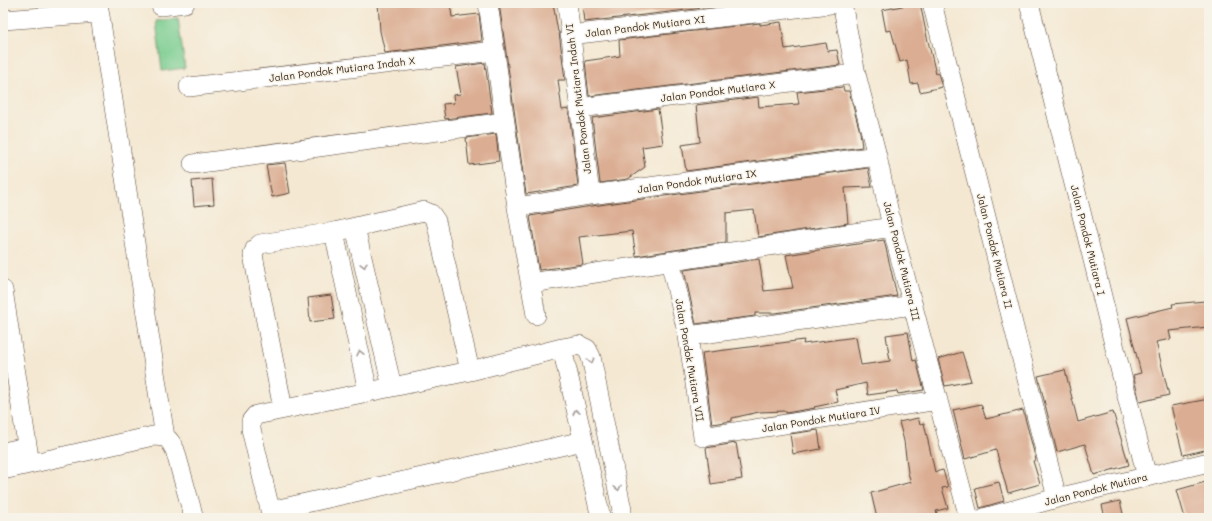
<svg xmlns="http://www.w3.org/2000/svg" width="1212" height="521" font-family="Mali,sans-serif">
	<rect width="100%" height="100%" fill="#f7f3e8"/>
	<filter id="ink" filterUnits="userSpaceOnUse"><feTurbulence type="fractalNoise" baseFrequency=".025" numOctaves="2"/><feDisplacementMap in="SourceGraphic" scale="8" xChannelSelector="R" yChannelSelector="G"/><feConvolveMatrix kernelMatrix="1 2 1 2 8 2 1 2 1" color-interpolation-filters="sRGB"/></filter>
	<filter id="wash" filterUnits="userSpaceOnUse"><feTurbulence type="fractalNoise" baseFrequency=".012" numOctaves="4" result="noise"/><feDisplacementMap in="SourceGraphic" scale="16" xChannelSelector="R" yChannelSelector="G"/><feGaussianBlur stdDeviation="0.9" result="paint"/><feColorMatrix in="noise" values="0 0 0 0 0 0 0 0 0 0 0 0 0 0 0 0 0 1.4 0 .05"/><feComposite in="paint" operator="in"/></filter>
	<g filter="url(#wash)">
		<rect width="100%" height="100%" fill="#f4e8d2"/>
		<path fill="#78cc8f" stroke="#5a7b56" d="M 178,18 L 185,68 L 162,71 L 156,21 Z"/>
		<g id="blocks">
			<path fill="#dbad93" d="M 378,3 L 450,3 L 452,17 L 479,14 L 482,41 L 385,53 L 380,31 Z
				M 499,3 L 553,3 L 558,32 L 559,32 L 565,80 L 558,80 L 562,110 L 568,109 L 569,112 L 578,186 L 526,194 Z
				M 582,3 L 746,3 L 584,22 Z
				M 917,3 L 920,3 L 927,37 L 936,74 L 938,73 L 942,87 L 920,92 L 918,83 L 911,84 L 907,60 L 900,62 L 891,30 L 886,31 L 882,10 Z
				M 781,22 L 785,49 L 826,43 L 828,51 L 837,50 L 840,65 L 589,96 L 585,61 L 620,56 L 619,40 L 760,23 L 760,25 Z
				M 485,63 L 492,113 L 445,119 L 443,104 L 454,103 L 453,95 L 461,94 L 456,67 Z
				M 843,87 L 844,91 L 849,91 L 860,132 L 862,147 L 686,171 L 682,145 L 700,142 L 696,105 L 758,97 L 759,107 L 799,104 L 797,92 Z
				M 658,109 L 663,144 L 642,147 L 645,167 L 628,179 L 600,183 L 592,118 Z
				M 496,134 L 499,161 L 469,165 L 466,138 Z
				M 285,163 L 290,193 L 272,197 L 266,165 Z
				M 868,168 L 872,187 L 845,188 L 848,223 L 758,237 L 754,210 L 726,213 L 726,242 L 636,256 L 632,231 L 579,237 L 583,264 L 539,270 L 530,216 L 592,206 Z
				M 212,179 L 214,204 L 194,206 L 192,181 Z
				M 884,240 L 897,296 L 775,313 L 755,313 L 755,316 L 696,324 L 684,270 L 759,259 L 764,291 L 793,288 L 786,255 Z
				M 331,295 L 335,319 L 310,322 L 308,298 Z
				M 1205,301 L 1208,327 L 1169,331 L 1171,339 L 1156,342 L 1169,395 L 1140,402 L 1133,375 L 1141,373 L 1127,318 L 1173,307 L 1172,304 Z
				M 908,332 L 913,361 L 916,360 L 924,390 L 898,394 L 897,391 L 868,395 L 866,383 L 835,390 L 838,402 L 814,407 L 815,408 L 786,413 L 786,411 L 759,412 L 732,418 L 732,421 L 712,424 L 702,353 L 804,340 L 803,344 L 856,337 L 861,365 L 890,361 L 886,335 Z
				M 962,352 L 971,381 L 945,386 L 938,359 Z
				M 1065,370 L 1078,422 L 1113,412 L 1129,465 L 1094,475 L 1085,444 L 1057,452 L 1038,376 Z
				M 1209,399 L 1209,449 L 1183,455 L 1171,406 Z
				M 981,404 L 986,419 L 1023,410 L 1036,460 L 1033,461 L 1040,484 L 1008,493 L 996,450 L 965,459 L 953,410 Z
				M 918,418 L 920,424 L 924,423 L 935,472 L 943,470 L 948,487 L 942,488 L 948,508 L 936,511 L 938,518 L 877,518 L 871,493 L 911,482 L 908,473 L 904,441 L 899,422 Z
				M 818,430 L 821,449 L 793,454 L 790,434 Z
				M 736,443 L 742,479 L 711,484 L 706,448 Z
				M 1209,481 L 1209,518 L 1185,518 L 1177,490 Z
				M 999,482 L 1004,501 L 980,508 L 975,488 Z
				M 1120,501 L 1124,518 L 1105,518 L 1102,505 Z"/>
		</g>
	</g>
	<g filter="url(#ink)">
		<use href="#blocks" fill-opacity="0" stroke="#574639" stroke-width="1"/>
		<g fill="none" stroke-linecap="round" stroke-linejoin="round">
			<defs>
				<path id="street" d="M 98,3 L 165,437
					M 488,3 L 517,207 L 536,315
					M 567,3 L 590,195
					M 842,3 L 856,74 L 877,156 L 892,227 L 969,518
					M 932,3 L 1057,498
					M 1029,3 L 1147,477
					M 161,6 L 185,3
					M 3,20 L 99,13
					M 570,35 L 839,3
					M 189,87 L 495,51
					M 579,108 L 856,74
					M 193,164 L 505,122
					M 517,207 L 590,195 L 877,156
					M 355,227 L 392,387
					M 334,232 L 368,392
					M 670,261 L 688,336 L 703,437 L 938,400
					M 531,283 L 892,227
					M 3,290 L 30,464
					M 688,336 L 913,305
					M 562,348 L 601,518
					M 283,409 L 253,255 L 255,249 L 260,244 L 334,232 L 424,211 L 431,214 L 436,221 L 470,371
					M 3,452 L 27,447
					M 3,470 L 153,436 C 168,437 168,437 175,450 L 194,518
					M 270,511 L 583,441
					M 272,518 L 251,429 L 251,421 L 256,415 L 470,371 L 562,348 L 579,345 L 587,349 L 591,357 L 622,510 L 620,518
					M 984,518 L 1057,498 L 1209,462"/>
			</defs>
			<use href="#street" stroke="#574639" stroke-width="20"/>
			<use href="#street" stroke="#fff" stroke-width="19"/>
		</g>
		<defs><path id="oneway-chevron" d="M-2-3.5L2.5 0L-2 3.5" fill="none" stroke-width="1.6" stroke-linecap="round" stroke-linejoin="round"/></defs>
		<g stroke="#a79f9a">
			<use href="#oneway-chevron" transform="translate(364 265) rotate(77)"/>
			<use href="#oneway-chevron" transform="translate(360 353) rotate(-102)"/>
			<use href="#oneway-chevron" transform="translate(591 361) rotate(75)"/>
			<use href="#oneway-chevron" transform="translate(576 412) rotate(-103)"/>
			<use href="#oneway-chevron" transform="translate(618 488) rotate(78)"/>
		</g>
	</g>
	<g text-anchor="middle" dominant-baseline="central" stroke-width="3" stroke-linejoin="round" paint-order="stroke">
		<g font-size="10" fill="#3b2a1e" stroke="#f7f3e8">
			<text transform="translate(645 26) rotate(-7)">Jalan Pandok Mutiara XI</text>
			<text transform="translate(342 69) rotate(-7)">Jalan Pondok Mutiara Indah X</text>
			<text transform="translate(718 91) rotate(-7)">Jalan Pondok Mutiara X</text>
			<text transform="translate(578 99) rotate(-97)">Jalan Pondok Mutiara Indah VI</text>
			<text transform="translate(697 181) rotate(-8)">Jalan Pondok Mutiara IX</text>
			<text transform="translate(1088 240) rotate(76)">Jalan Pondok Mutiara I</text>
			<text transform="translate(995 251) rotate(76)">Jalan Pondok Mutiara II</text>
			<text transform="translate(902 261) rotate(76)">Jalan Pondok Mutiara III</text>
			<text transform="translate(690 360) rotate(80)">Jalan Pondok Mutiara VII</text>
			<text transform="translate(821 419) rotate(-9)">Jalan Pondok Mutiara IV</text>
			<text transform="translate(1096 489) rotate(-14)">Jalan Pondok Mutiara</text>
		</g>
	</g>
	<rect width="1212" height="521" fill="none" stroke="#f7f3e8" stroke-width="16"/>
</svg>
